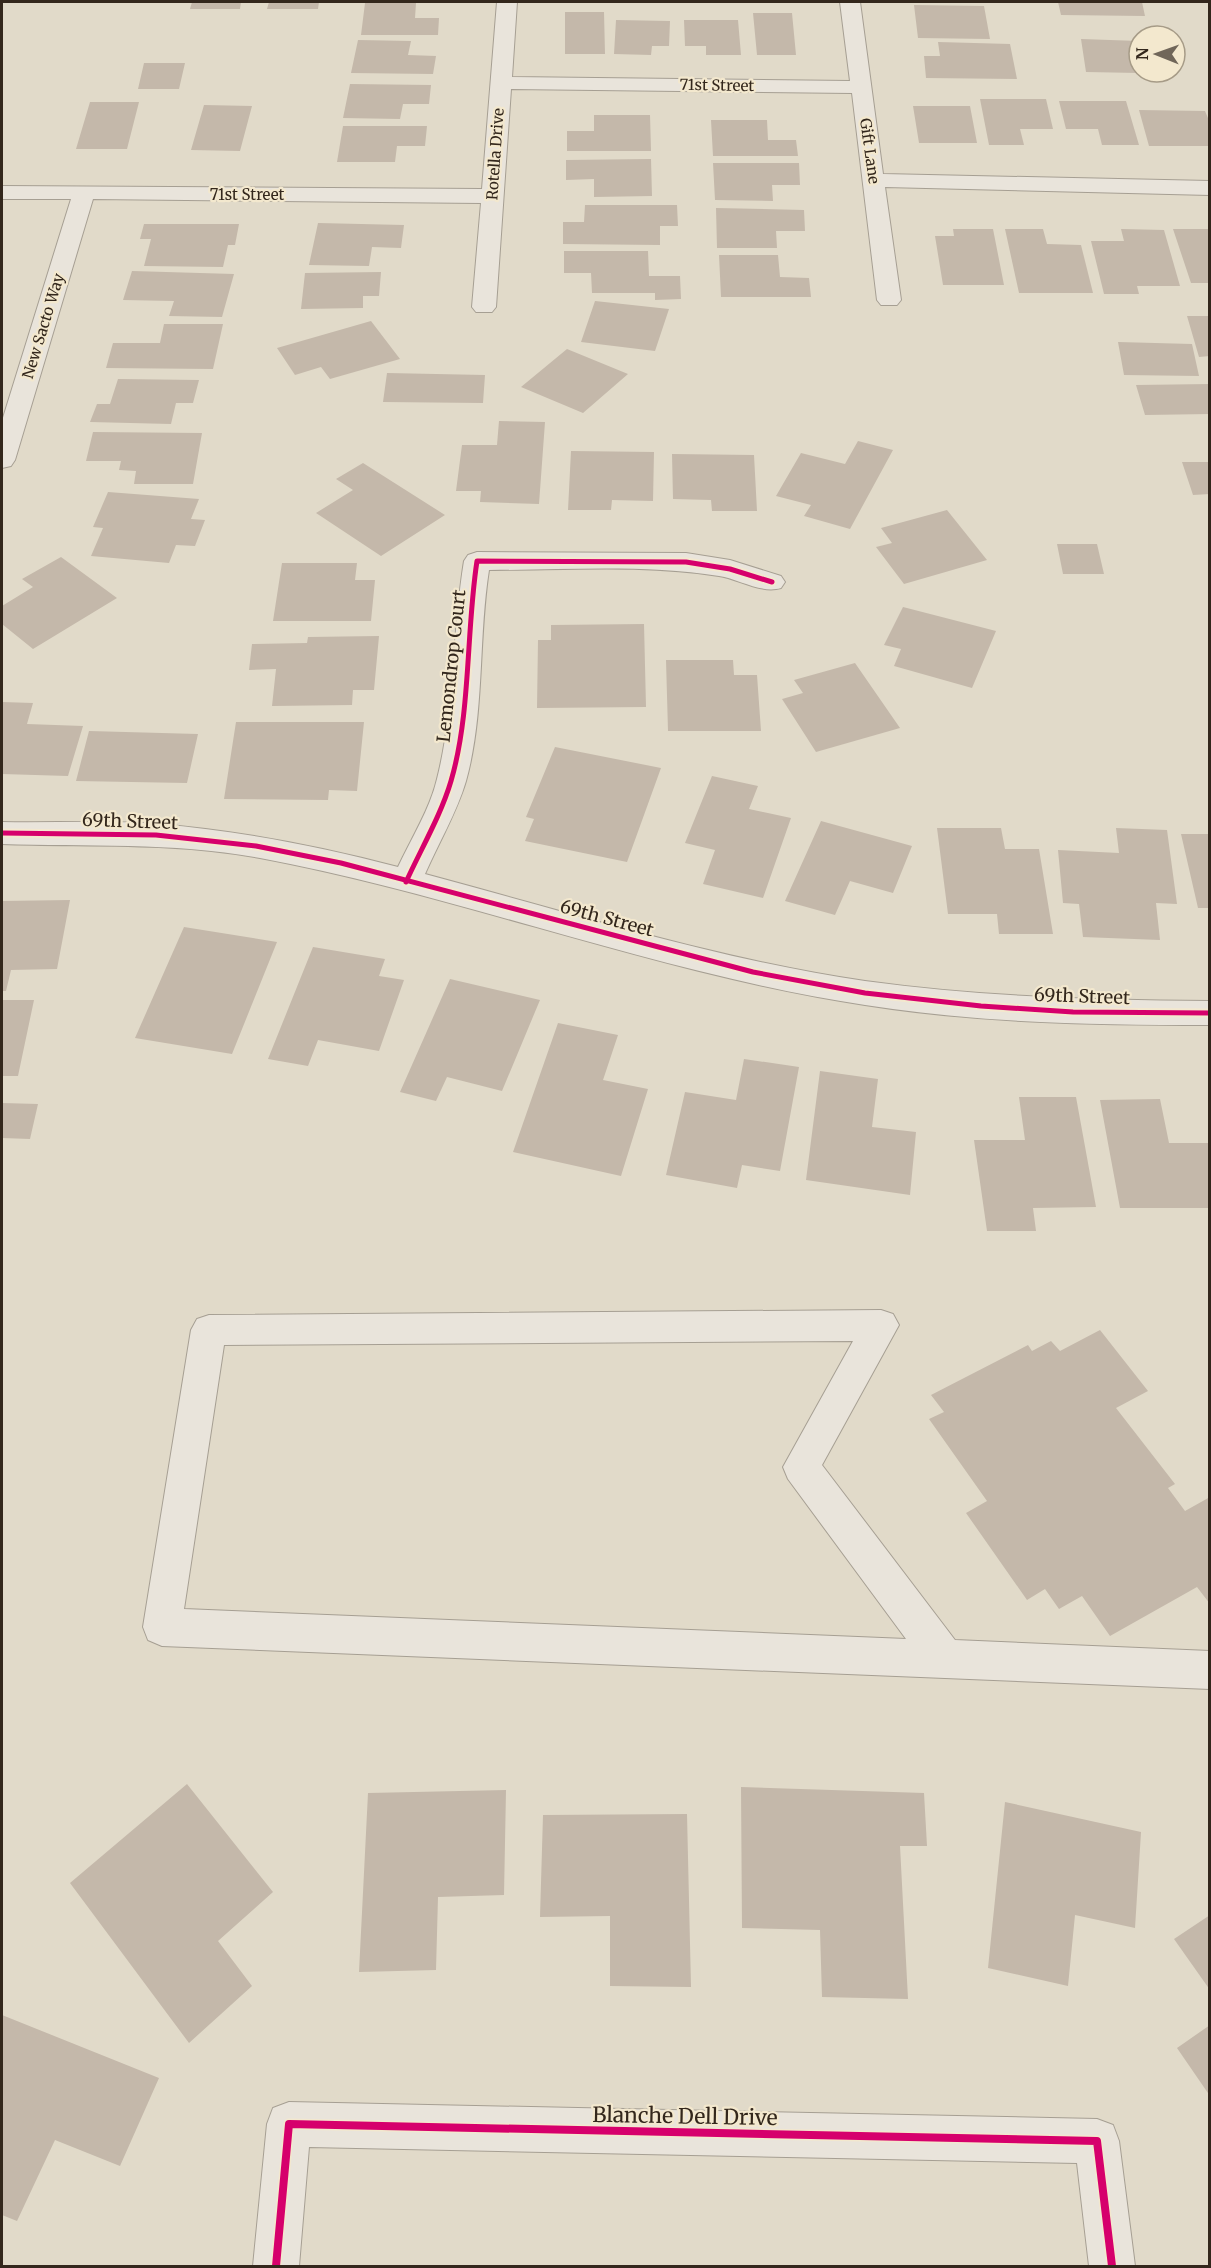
<svg xmlns="http://www.w3.org/2000/svg" width="1211" height="2268" font-family="Merriweather,serif">
	<rect width="100%" height="100%" fill="#e1dac9"/>
	<path fill="#c4b8aa" d="M 192,2 L 241,2 L 240,9 L 190,9 Z
		M 269,2 L 319,2 L 318,9 L 267,9 Z
		M 1058,2 L 1142,2 L 1145,16 L 1061,15 Z
		M 365,3 L 416,3 L 415,18 L 439,18 L 438,35 L 361,35 Z
		M 914,5 L 984,6 L 990,39 L 918,38 Z
		M 565,12 L 604,12 L 605,54 L 565,54 Z
		M 753,13 L 792,13 L 796,55 L 757,55 Z
		M 616,20 L 670,21 L 669,46 L 652,46 L 651,55 L 614,54 Z
		M 684,20 L 738,20 L 741,55 L 706,55 L 706,46 L 685,46 Z
		M 1081,39 L 1139,41 L 1139,73 L 1086,72 Z
		M 358,40 L 411,41 L 408,55 L 436,56 L 433,74 L 351,73 Z
		M 938,42 L 1010,44 L 1017,79 L 926,78 L 924,56 L 940,56 Z
		M 144,63 L 185,63 L 179,89 L 138,89 Z
		M 350,84 L 431,85 L 429,104 L 403,104 L 400,119 L 343,118 Z
		M 980,99 L 1046,99 L 1053,129 L 1020,129 L 1024,145 L 989,145 Z
		M 1059,101 L 1126,101 L 1139,145 L 1102,145 L 1098,129 L 1066,129 Z
		M 90,102 L 139,102 L 127,149 L 76,149 Z
		M 204,105 L 252,106 L 240,151 L 191,150 Z
		M 913,106 L 970,106 L 977,143 L 919,143 Z
		M 1139,110 L 1205,111 L 1210,123 L 1210,146 L 1149,146 Z
		M 594,115 L 650,115 L 651,151 L 567,151 L 567,131 L 594,131 Z
		M 711,120 L 767,120 L 768,140 L 796,140 L 798,156 L 713,156 Z
		M 343,126 L 427,126 L 425,146 L 397,146 L 395,162 L 337,162 Z
		M 651,159 L 652,196 L 594,197 L 594,179 L 566,180 L 566,160 Z
		M 713,163 L 799,163 L 800,185 L 772,185 L 773,201 L 715,200 Z
		M 585,205 L 677,205 L 678,226 L 660,226 L 660,245 L 563,244 L 563,222 L 584,222 Z
		M 716,208 L 804,210 L 805,231 L 776,231 L 777,248 L 717,248 Z
		M 318,223 L 404,225 L 401,248 L 372,247 L 369,266 L 309,265 Z
		M 144,224 L 239,224 L 235,245 L 228,245 L 223,267 L 144,266 L 151,239 L 140,239 Z
		M 953,229 L 993,229 L 1004,285 L 943,285 L 935,236 L 954,236 Z
		M 1005,229 L 1043,229 L 1047,244 L 1081,245 L 1093,293 L 1019,293 Z
		M 1121,229 L 1164,230 L 1180,286 L 1137,286 L 1139,294 L 1104,294 L 1091,241 L 1124,241 Z
		M 1173,229 L 1210,229 L 1210,283 L 1191,283 Z
		M 564,251 L 648,251 L 649,276 L 680,276 L 681,299 L 655,300 L 655,293 L 592,293 L 591,273 L 564,273 Z
		M 719,255 L 778,255 L 780,277 L 809,278 L 811,297 L 721,297 Z
		M 132,271 L 234,274 L 222,317 L 169,316 L 174,301 L 123,300 Z
		M 381,272 L 379,296 L 363,296 L 363,308 L 301,309 L 305,273 Z
		M 595,301 L 669,309 L 655,351 L 581,342 Z
		M 1187,316 L 1210,316 L 1210,356 L 1199,357 Z
		M 371,321 L 400,359 L 330,379 L 321,367 L 295,375 L 277,348 Z
		M 164,324 L 223,324 L 213,369 L 106,368 L 113,343 L 160,343 Z
		M 1118,342 L 1192,344 L 1199,376 L 1124,375 Z
		M 567,349 L 628,374 L 583,413 L 521,387 Z
		M 387,373 L 485,375 L 483,403 L 383,402 Z
		M 118,379 L 199,380 L 193,403 L 176,403 L 171,424 L 90,422 L 97,404 L 110,404 Z
		M 1210,384 L 1210,414 L 1145,415 L 1136,385 Z
		M 499,421 L 545,422 L 539,504 L 480,502 L 481,491 L 456,491 L 462,445 L 497,445 Z
		M 93,432 L 202,433 L 193,484 L 134,484 L 136,471 L 119,470 L 121,461 L 86,461 Z
		M 858,441 L 893,450 L 850,529 L 804,516 L 811,505 L 776,496 L 801,453 L 845,464 Z
		M 571,451 L 654,452 L 653,501 L 612,500 L 611,510 L 568,510 Z
		M 672,454 L 754,455 L 757,511 L 712,511 L 711,500 L 673,499 Z
		M 1182,462 L 1210,462 L 1210,494 L 1193,495 Z
		M 363,463 L 445,515 L 381,556 L 316,513 L 353,490 L 336,479 Z
		M 108,492 L 199,499 L 191,519 L 205,520 L 195,546 L 176,545 L 169,563 L 91,556 L 103,528 L 93,527 Z
		M 947,510 L 987,560 L 904,584 L 876,547 L 892,543 L 881,528 Z
		M 1057,544 L 1097,544 L 1104,574 L 1063,574 Z
		M 61,557 L 117,598 L 33,649 L 2,624 L 2,606 L 33,587 L 22,579 Z
		M 282,563 L 357,563 L 355,580 L 375,580 L 371,621 L 273,621 Z
		M 903,607 L 996,631 L 972,688 L 894,666 L 901,649 L 884,645 Z
		M 644,624 L 646,707 L 537,708 L 538,640 L 551,640 L 551,625 Z
		M 379,636 L 374,690 L 353,690 L 352,705 L 272,706 L 276,669 L 249,670 L 252,644 L 307,643 L 308,637 Z
		M 666,660 L 733,660 L 734,675 L 757,675 L 761,731 L 668,731 Z
		M 855,663 L 900,728 L 816,752 L 782,699 L 803,693 L 794,680 Z
		M 2,702 L 33,703 L 27,724 L 83,726 L 68,776 L 2,774 Z
		M 236,722 L 364,722 L 357,791 L 329,790 L 328,800 L 224,799 Z
		M 89,731 L 198,734 L 187,783 L 76,781 Z
		M 555,747 L 661,768 L 627,862 L 525,841 L 534,819 L 526,817 Z
		M 712,776 L 758,786 L 749,809 L 791,818 L 763,898 L 703,884 L 715,850 L 685,843 Z
		M 821,821 L 912,846 L 893,893 L 850,881 L 835,915 L 785,901 Z
		M 937,828 L 1001,828 L 1005,849 L 1039,849 L 1053,934 L 999,934 L 997,914 L 948,914 Z
		M 1116,828 L 1167,830 L 1177,904 L 1156,903 L 1160,940 L 1083,937 L 1079,904 L 1063,903 L 1058,850 L 1119,853 Z
		M 1181,834 L 1210,834 L 1210,908 L 1198,908 Z
		M 70,900 L 57,969 L 11,970 L 6,991 L 2,991 L 2,901 Z
		M 184,927 L 277,942 L 232,1054 L 135,1038 Z
		M 313,947 L 385,959 L 379,976 L 404,980 L 379,1051 L 318,1040 L 308,1066 L 268,1059 Z
		M 450,979 L 540,1000 L 502,1091 L 447,1077 L 436,1101 L 400,1092 Z
		M 2,1000 L 34,1000 L 18,1076 L 2,1076 Z
		M 558,1023 L 618,1035 L 603,1080 L 648,1089 L 621,1176 L 513,1152 Z
		M 744,1059 L 799,1067 L 780,1171 L 742,1165 L 737,1188 L 666,1175 L 685,1092 L 736,1100 Z
		M 820,1071 L 878,1079 L 872,1127 L 916,1132 L 910,1195 L 806,1180 Z
		M 1019,1097 L 1076,1097 L 1096,1207 L 1033,1208 L 1036,1231 L 987,1231 L 974,1140 L 1025,1140 Z
		M 1160,1099 L 1169,1143 L 1209,1143 L 1210,1208 L 1120,1208 L 1100,1100 Z
		M 2,1103 L 38,1104 L 30,1139 L 2,1138 Z
		M 1100,1330 L 1148,1391 L 1116,1408 L 1175,1484 L 1168,1488 L 1185,1511 L 1210,1497 L 1210,1604 L 1197,1587 L 1110,1636 L 1082,1596 L 1059,1609 L 1045,1589 L 1027,1600 L 966,1513 L 987,1501 L 929,1419 L 944,1412 L 931,1395 L 1028,1345 L 1032,1351 L 1051,1341 L 1060,1351 Z
		M 187,1784 L 273,1892 L 218,1941 L 252,1986 L 189,2043 L 70,1883 Z
		M 741,1787 L 924,1793 L 927,1846 L 900,1846 L 908,1999 L 822,1997 L 820,1930 L 742,1928 Z
		M 506,1790 L 504,1895 L 438,1897 L 436,1970 L 359,1972 L 368,1793 Z
		M 1005,1802 L 1141,1832 L 1135,1928 L 1075,1915 L 1068,1986 L 988,1968 Z
		M 687,1814 L 691,1987 L 610,1986 L 610,1916 L 540,1917 L 543,1815 Z
		M 1210,1915 L 1210,1990 L 1174,1939 Z
		M 2,2015 L 159,2078 L 120,2166 L 55,2140 L 17,2221 L 2,2215 Z
		M 1210,2025 L 1210,2096 L 1177,2048 Z"/>
	<g fill="none" stroke-linecap="round" stroke-linejoin="round">
		<defs>
			<path id="minor" d="M 497,2 L 517,2 L 512,77 L 850,81 L 840,2 L 860,2 L 883,174 L 1210,181 L 1210,195 L 885,187 L 901,300 L 897,305 L 881,305 L 877,300 L 852,93 L 511,89 L 496,307 L 492,312 L 476,312 L 472,307 L 481,203 L 93,199 L 15,460 L 11,466 L 2,468 L 2,421 L 71,199 L 2,199 L 2,186 L 482,189 Z
				M 477,552 L 686,553 L 730,560 L 781,576 L 785,582 L 781,588 C 761,594 739,579 719,576 C 644,564 565,570 489,570 C 478,639 485,713 466,781 C 457,812 438,844 425,874 C 568,912 719,960 865,981 C 980,997 1094,1000 1210,1001 L 1210,1025 C 1094,1025 979,1023 865,1005 C 659,974 463,896 260,858 C 175,842 88,847 2,844 L 2,822 C 54,823 107,820 158,824 C 240,831 319,846 398,867 C 411,839 430,809 437,779 C 455,708 452,633 464,561 L 468,555 Z
				M 881,1310 L 893,1314 L 899,1325 L 822,1465 L 955,1640 L 1210,1651 L 1210,1689 L 162,1646 L 148,1640 L 143,1627 L 191,1330 L 197,1319 L 209,1315 ZM 853,1341 L 783,1467 L 788,1479 L 906,1639 L 184,1609 L 224,1345 Z
				M 289,2102 L 1097,2119 L 1113,2125 L 1119,2141 L 1135,2266 L 1089,2266 L 1077,2163 L 309,2147 L 299,2266 L 253,2266 L 267,2124 L 273,2108 Z"/>
		</defs>
		<use href="#minor" stroke="#a69f93" stroke-width="2"/>
		<use href="#minor" fill="#e9e4db" fill-rule="evenodd"/>
		<defs>
			<path id="cycleway-far1" d="M 2,833 L 156,835 L 256,846 L 341,863 L 753,972 L 865,993 L 981,1006 L 1073,1012 L 1210,1013
				M 406,882 C 421,849 441,815 451,781 C 471,713 466,632 477,561 L 686,562 L 730,569 L 772,582"/>
			<path id="cycleway" d="M 276,2266 L 289,2124 L 1097,2141 L 1112,2266"/>
		</defs>
		<use href="#cycleway-far1" stroke="#f3e8ce" stroke-width="9"/>
		<use href="#cycleway" stroke="#f3e8ce" stroke-width="11"/>
		<use href="#cycleway-far1" stroke="#d6006c" stroke-width="5"/>
		<use href="#cycleway" stroke="#d6006c" stroke-width="8"/>
	</g>
	<g text-anchor="middle" dominant-baseline="central" stroke-width="4.5" stroke-linejoin="round" paint-order="stroke">
		<g font-size="15" fill="#33271c" stroke="#f3e8ce">
			<text transform="translate(717 85) rotate(1)">71st Street</text>
			<text transform="translate(870 151) rotate(82)">Gift Lane</text>
			<text transform="translate(495 154) rotate(-86)">Rotella Drive</text>
			<text x="247" y="194">71st Street</text>
			<text transform="translate(43 326) rotate(-73)">New Sacto Way</text>
		</g>
		<g font-size="18" fill="#33271c" stroke="#f3e8ce">
			<text transform="translate(451 666) rotate(-84)">Lemondrop Court</text>
			<text transform="translate(130 821) rotate(2)">69th Street</text>
			<text transform="translate(607 918) rotate(15)">69th Street</text>
			<text transform="translate(1082 996) rotate(2)">69th Street</text>
		</g>
		<g font-size="21" fill="#33271c" stroke="#f3e8ce">
			<text transform="translate(685 2116) rotate(1)">Blanche Dell Drive</text>
		</g>
	</g>
	<rect width="1211" height="2268" fill="none" stroke="#33271c" stroke-width="6"/>
	<g transform="translate(1157 54) rotate(271)"><circle r="28" fill="#f3e8ce" stroke="#a69b87" stroke-width="1.5"/>
	<path d="M0-4.5L10 22L0 15L-10 22Z" fill="#706659"/>
	<text y="-9" font-size="16" font-weight="bold" text-anchor="middle" fill="#33271c">N</text>
	</g>
</svg>
